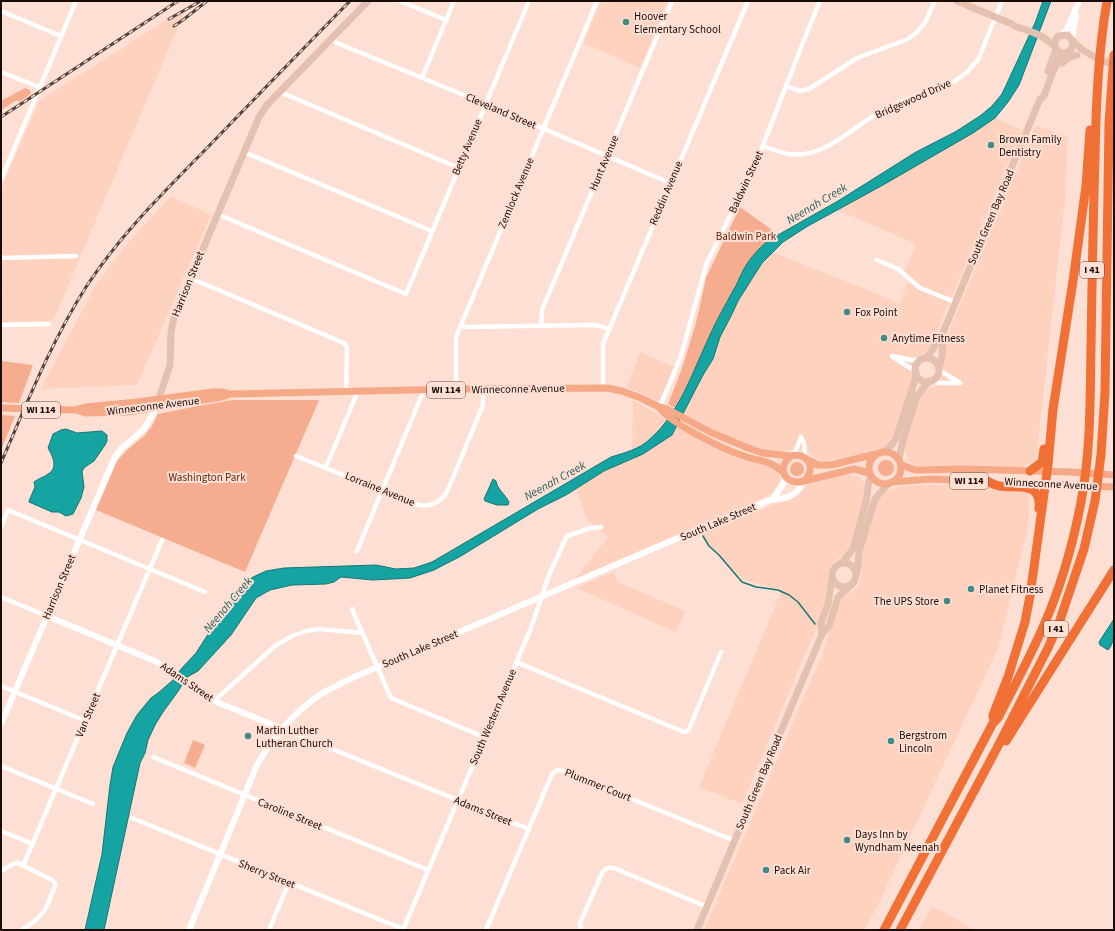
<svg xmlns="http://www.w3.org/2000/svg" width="1115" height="931" font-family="'Source Sans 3',sans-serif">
	<rect width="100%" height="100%" fill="#fedfd3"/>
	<path fill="#ffd1bf" d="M 601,1 L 668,1 L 640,68 L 584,43 Z
		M 186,8 L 53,321 L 1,322 L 1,299 L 3,292 L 1,292 L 1,188 L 40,100 Z
		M 995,118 L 1022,130 L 938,329 L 934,343 L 925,355 L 921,357 L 913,366 L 910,388 L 891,440 L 886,445 L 882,448 L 864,454 L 827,461 L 820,461 L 814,458 L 808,452 L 799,450 L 770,451 L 756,449 L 727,437 L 686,416 L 683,412 L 703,375 L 713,359 L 720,337 L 731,316 L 738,301 L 762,263 L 772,252 L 900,303 L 909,279 L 904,273 L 916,244 L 838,210 L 973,133 Z
		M 1036,125 L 1068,137 L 1065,199 L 1036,461 L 1018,468 L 917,466 L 912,464 L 907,460 L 905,448 L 907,436 L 919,399 L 926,390 L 938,385 L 942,378 L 946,341 L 952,324 Z
		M 171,196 L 211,215 L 137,385 L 41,389 L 95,286 L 126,245 Z
		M 640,352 L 674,367 L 659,402 L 648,396 L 627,387 Z
		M 633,400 L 666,419 L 666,421 L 649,440 L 632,450 Z
		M 675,427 L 678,427 L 770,466 L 776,470 L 779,475 L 780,481 L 779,487 L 775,492 L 763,498 L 576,578 L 608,537 L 588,521 L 576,489 L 604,471 L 658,444 L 672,435 Z
		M 846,474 L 856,476 L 860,478 L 863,481 L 865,486 L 863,500 L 849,548 L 842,557 L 834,561 L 829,568 L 825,600 L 820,619 L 742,804 L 699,787 L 782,590 L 744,580 L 710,546 L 703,534 L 790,498 L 799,494 L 808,484 Z
		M 916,485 L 947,485 L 1020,488 L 1028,490 L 1029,521 L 999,646 L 878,905 L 864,930 L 704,930 L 822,655 L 839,602 L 841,598 L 857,588 L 860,582 L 862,573 L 861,566 L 862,556 L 876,503 L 884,493 L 897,487 Z
		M 613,572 L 618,582 L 685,611 L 676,632 L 576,588 Z
		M 932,906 L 963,923 L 972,930 L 919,930 Z"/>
	<path fill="#f6ac8e" d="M 25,88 L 30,90 L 31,94 L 19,102 L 17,100 L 1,110 L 1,101 Z
		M 740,207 L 779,235 L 760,248 L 749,261 L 729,298 L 701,354 L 697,367 L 675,407 L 673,407 L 668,404 L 681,371 L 696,323 L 706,278 Z
		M 1,361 L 33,365 L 19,403 L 1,402 Z
		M 233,400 L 319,400 L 245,572 L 96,510 L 117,461 L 126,451 L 145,435 L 152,426 L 158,414 L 198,406 Z
		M 1,415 L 15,416 L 1,450 Z
		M878 468a8 8 0 1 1 16 0a8 8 0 1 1-16 0Z
		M790 469a7 7 0 1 1 14 0a7 7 0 1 1-14 0Z
		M 193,740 L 205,745 L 195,768 L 184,763 Z"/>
	<path fill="#15a4a2" stroke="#167674" d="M 1043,1 L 1051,1 L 1019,85 L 1008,102 L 995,118 L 973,133 L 883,185 L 808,226 L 783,242 L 762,263 L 738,301 L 731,316 L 720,337 L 713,359 L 703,375 L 672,435 L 643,454 L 604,471 L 566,495 L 538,509 L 461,556 L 434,570 L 410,578 L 373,580 L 341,577 L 334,582 L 326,584 L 292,585 L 270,590 L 256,598 L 231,635 L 198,671 L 189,676 L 184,681 L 179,690 L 163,712 L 155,725 L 148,740 L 145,753 L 140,763 L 104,930 L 85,930 L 102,854 L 110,785 L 113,767 L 127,733 L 137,715 L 151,698 L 158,693 L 172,681 L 182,668 L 196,653 L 238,588 L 253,577 L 266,571 L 284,568 L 376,565 L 396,569 L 414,568 L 432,562 L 611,457 C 624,453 640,449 650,439 C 679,414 694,369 710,335 C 717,319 726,304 734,289 C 737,285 738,280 741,275 C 747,261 757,250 769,240 L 838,201 L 916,152 L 955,132 L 980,116 L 992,106 L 1002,94 L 1035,23 Z
		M 66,429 L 77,433 L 102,431 L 107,435 L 107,441 L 105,445 L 94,461 L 85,467 L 82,471 L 84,487 L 81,498 L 73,514 L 66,516 L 59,512 L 52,512 L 29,502 L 29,501 L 35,487 L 34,482 C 39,478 43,478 48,474 C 59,468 52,455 48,448 L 53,434 L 61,430 Z
		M 493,479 L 496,481 C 497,489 505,494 509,502 L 508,505 L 497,505 L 485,501 L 484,499 Z
		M 1114,619 C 1114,630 1115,643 1108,650 L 1100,645 L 1099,642 Z"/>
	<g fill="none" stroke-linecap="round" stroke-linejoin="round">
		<path stroke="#167674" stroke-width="1.5" d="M 703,536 L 709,546 L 719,555 L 742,582 L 756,587 L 778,590 L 789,595 L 798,602 L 815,624"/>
		<path stroke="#fff" stroke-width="4.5" d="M 400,1 L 446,20
			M 1,11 L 61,36
			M 332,39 L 337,43 L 481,102 L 670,183
			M 1,72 L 39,87
			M 422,78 L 454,1
			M 786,86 L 800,91 L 809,89 L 857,58 L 906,40 L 915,34 L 925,23 L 935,1
			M 280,92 L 459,168
			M 763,146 C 772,149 780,153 789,154 C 825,159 853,126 882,111 C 905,98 931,91 955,81 L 966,73 L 978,60 L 1002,1
			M 244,152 L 432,231
			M 1,180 L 76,1
			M 217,214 L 406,294 L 529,1
			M 1,258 L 76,256
			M 877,260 L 898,269 L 920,288 L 955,302
			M 190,278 L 344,343 L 347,347 L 346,392
			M 1,325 L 49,324
			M 461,326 L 467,327 L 596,325 L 609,329
			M 541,326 L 542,310 L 672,1
			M 892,356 L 911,360 L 920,360
			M 893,357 L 915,371
			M 939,370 L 960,383
			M 932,380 L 939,383 L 960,383
			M 603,388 L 603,344 L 748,1
			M 456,389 L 456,337 L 597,1
			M 659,407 L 664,397 L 681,356 L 706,265 L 758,158 L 804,40 L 820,1
			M 801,437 L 804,443 L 805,457
			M 794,455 L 801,437
			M 296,456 L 415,504 C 428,508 439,504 447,492 L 483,405 L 483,389
			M 326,467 L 358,391
			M 1,527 L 8,510 L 205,592
			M 357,551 L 424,390
			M 1,597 L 47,616
			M 352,609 L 391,698 L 484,737
			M 516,662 L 684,732 L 686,732 L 689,729 L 721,652
			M 1,686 L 86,721
			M 214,701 L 275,646 L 292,636 L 306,631 L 320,629 L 362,633
			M 283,729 L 529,829
			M 153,757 L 428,870
			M 1,766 L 93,804
			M 132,818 L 403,929
			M 1,831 L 33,844
			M 23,866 L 162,540
			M 1,871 L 13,864 L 18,863 L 52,880 L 55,883 L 55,886 C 46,910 44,916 22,930
			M 269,930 L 289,882
			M 403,930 L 531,628 L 549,575 L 567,536 L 591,528 L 601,527
			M 486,930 L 552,774 L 557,770 L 563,771 L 735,841
			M 581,930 L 580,923 L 602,873 L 607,868 L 614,868 L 707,907"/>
		<path stroke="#fff" stroke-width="6" d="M 1061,35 L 1067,29 L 1079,1
			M 1072,39 L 1076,15
			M 773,499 L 784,482 L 785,476
			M 47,616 L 155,661 L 214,701 L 283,729
			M 1,724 L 114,459 L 121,449 L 144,429 L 156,408
			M 189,930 L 257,765 C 271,741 291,716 314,699 C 325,690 339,685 352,678 L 692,532 L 773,499 C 785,500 799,495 802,482"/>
		<path stroke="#e4c0b0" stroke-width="7" d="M 957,1 L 1012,24 L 1014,26 C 1030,31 1044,35 1055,47
			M 1073,41 L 1071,50 L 1066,53 L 1060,53 L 1055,47 L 1055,41 L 1058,36 L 1067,35 C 1072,38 1073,43 1078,46 C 1088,55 1101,60 1114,65
			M 1062,63 L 1068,58 L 1077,55
			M 1048,71 L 1056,49
			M 927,358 L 942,335 L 1040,99 L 1044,96 C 1050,81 1053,64 1066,53
			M915 370a12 12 0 1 1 24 0a12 12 0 1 1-24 0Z
			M 939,367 C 943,358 943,345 942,335
			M 157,404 L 170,365 L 171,332 L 174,317 L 259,117 L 267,105 L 368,1
			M 885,451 L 893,443 L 896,438 L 914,383 L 916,373
			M 899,459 L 903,440 L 917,396 L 929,381
			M832 575a12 12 0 1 1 24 0a12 12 0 1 1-24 0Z
			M 842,563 L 853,549 L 866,502 L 869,481 L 871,477
			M 857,573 L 859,552 L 875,499 L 879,494 L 889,483
			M 822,634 L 821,623 L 828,604 L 832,578
			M 697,930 L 822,634 L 829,626 L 838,597 L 849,587"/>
		<path stroke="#f6a986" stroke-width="7" d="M 659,407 C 669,423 725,450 744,456 C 760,462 769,459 783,472
			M 1,408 L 75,410 L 86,407 L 137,402 L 213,392 L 222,392 L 230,394 L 456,389 L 607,388 L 622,391 L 641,398 L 659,407 L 667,409 L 710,432 L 748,448 L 763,453 L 791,456
			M 76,410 L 86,413 L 127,412 L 222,397 L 230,394
			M869 468a16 16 0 1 1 32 0a16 16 0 1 1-32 0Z
			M 808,460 L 818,465 L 831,465 L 876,454
			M 902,465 L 915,470 L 922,470 L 962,469 L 1070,472 L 1114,475
			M 804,481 C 817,470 808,451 791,456 C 778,466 782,483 800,482 L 854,469 L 869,473
			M 893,482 L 931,479 L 990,482
			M 1019,483 L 1114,487"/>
		<path stroke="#f07035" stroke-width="9" d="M 1030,471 L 1042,462 L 1044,449
			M 987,481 C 991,483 995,485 999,486 C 1016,489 1042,480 1039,509
			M 993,717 L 993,715 L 1008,677 L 1025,622 L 1030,596 L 1048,465 L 1053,409 L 1073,281 L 1086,186 L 1090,130
			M 1006,741 L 1114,570
			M 884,930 L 993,723 L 998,718 C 1014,687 1030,657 1044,625 C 1061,586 1073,544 1081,502 C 1091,451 1090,399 1091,347 C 1092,285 1093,222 1095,159 C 1096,106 1098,53 1107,1
			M 900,930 L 997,748 L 1048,648 L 1059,623 L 1084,549 L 1095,501 L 1101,455 L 1105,392 L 1109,123 L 1114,55"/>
		<defs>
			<path id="rail" d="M 169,19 L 199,2
				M 174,26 L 183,20 L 207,1
				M 1,117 L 178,1
				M 1,463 C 27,403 51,342 86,287 C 120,235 164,192 207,148 C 254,99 302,50 350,1"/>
		</defs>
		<use href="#rail" stroke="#54433c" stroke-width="3"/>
		<use href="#rail" stroke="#fedfd3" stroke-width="1.5" stroke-dasharray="4.5" stroke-linecap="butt"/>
	</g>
	<g fill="#428a88" stroke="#fedfd3" stroke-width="1.5">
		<circle cx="626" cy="22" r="4"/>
		<circle cx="991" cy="145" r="4"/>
		<circle cx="847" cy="312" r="4"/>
		<circle cx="884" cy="338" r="4"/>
		<circle cx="971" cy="589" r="4"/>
		<circle cx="947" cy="601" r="4"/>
		<circle cx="248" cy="736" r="4"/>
		<circle cx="891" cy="741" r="4"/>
		<circle cx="847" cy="840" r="4"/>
		<circle cx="766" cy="870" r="4"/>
	</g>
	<g text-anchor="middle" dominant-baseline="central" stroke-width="4" stroke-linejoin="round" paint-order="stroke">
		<g fill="#fedfd3" stroke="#5e4b45" stroke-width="1">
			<rect x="1080" y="262" width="24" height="16" rx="3"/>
			<rect x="427" y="382" width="38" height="16" rx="3"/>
			<rect x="22" y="402" width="38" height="16" rx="3"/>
			<rect x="950" y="473" width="38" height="16" rx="3"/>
			<rect x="1044" y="621" width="24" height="16" rx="3"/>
		</g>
		<g font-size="10" font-weight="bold" fill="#190c08">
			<text x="1092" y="270">I 41</text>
			<text x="446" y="390">WI 114</text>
			<text x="41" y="410">WI 114</text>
			<text x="969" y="481">WI 114</text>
			<text x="1056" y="629">I 41</text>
		</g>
		<g font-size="11" fill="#190c08" stroke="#fedfd3" text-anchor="start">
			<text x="634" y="16">Hoover<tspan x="634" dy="13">Elementary School</tspan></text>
			<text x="999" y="139">Brown Family<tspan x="999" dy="13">Dentistry</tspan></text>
			<text x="855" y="312">Fox Point</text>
			<text x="892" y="338">Anytime Fitness</text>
			<text x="979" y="589">Planet Fitness</text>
			<text x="939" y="601" text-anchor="end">The UPS Store</text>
			<text x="256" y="730">Martin Luther<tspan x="256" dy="13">Lutheran Church</tspan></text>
			<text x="899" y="735">Bergstrom<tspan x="899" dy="13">Lincoln</tspan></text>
			<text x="855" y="834">Days Inn by<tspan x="855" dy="13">Wyndham Neenah</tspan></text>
			<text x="774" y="870">Pack Air</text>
		</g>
		<g font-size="11" fill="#190c08" stroke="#fedfd3">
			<text transform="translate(913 99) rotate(-24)">Bridgewood Drive</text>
			<text transform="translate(501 111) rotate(23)">Cleveland Street</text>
			<text transform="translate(467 147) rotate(-67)">Betty Avenue</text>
			<text transform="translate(604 163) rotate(-67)">Hunt Avenue</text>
			<text transform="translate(746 182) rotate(-65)">Baldwin Street</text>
			<text transform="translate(516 193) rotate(-67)">Zemlock Avenue</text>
			<text transform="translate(666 193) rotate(-67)">Reddin Avenue</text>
			<text transform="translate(991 217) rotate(-67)">South Green Bay Road</text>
			<text transform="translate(188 284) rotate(-68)">Harrison Street</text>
			<text transform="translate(518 389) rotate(-1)">Winneconne Avenue</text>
			<text transform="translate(153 406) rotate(-7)">Winneconne Avenue</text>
			<text transform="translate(1051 484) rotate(3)">Winneconne Avenue</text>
			<text transform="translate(380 489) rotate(22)">Lorraine Avenue</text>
			<text transform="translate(718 522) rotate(-23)">South Lake Street</text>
			<text transform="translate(59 587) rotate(-67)">Harrison Street</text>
			<text transform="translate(420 649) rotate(-23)">South Lake Street</text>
			<text transform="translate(187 682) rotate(34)">Adams Street</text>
			<text transform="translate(88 715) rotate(-67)">Van Street</text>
			<text transform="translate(493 717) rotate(-67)">South Western Avenue</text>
			<text transform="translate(759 782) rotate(-67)">South Green Bay Road</text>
			<text transform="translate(598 785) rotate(22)">Plummer Court</text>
			<text transform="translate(483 811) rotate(22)">Adams Street</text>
			<text transform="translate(290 814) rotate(22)">Caroline Street</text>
			<text transform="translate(267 874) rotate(22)">Sherry Street</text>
		</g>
		<g font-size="11" fill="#5d2912" stroke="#fedfd3">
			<text x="746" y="236">Baldwin Park</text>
			<text x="207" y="477">Washington Park</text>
		</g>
		<g font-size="12" font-style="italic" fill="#2b5f5d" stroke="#fedfd3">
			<text transform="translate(817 204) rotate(-31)">Neenah Creek</text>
			<text transform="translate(555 481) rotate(-29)">Neenah Creek</text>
			<text transform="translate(228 605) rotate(-50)">Neenah Creek</text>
		</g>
	</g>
	<rect width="1115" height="931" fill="none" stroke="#190c08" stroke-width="4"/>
</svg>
